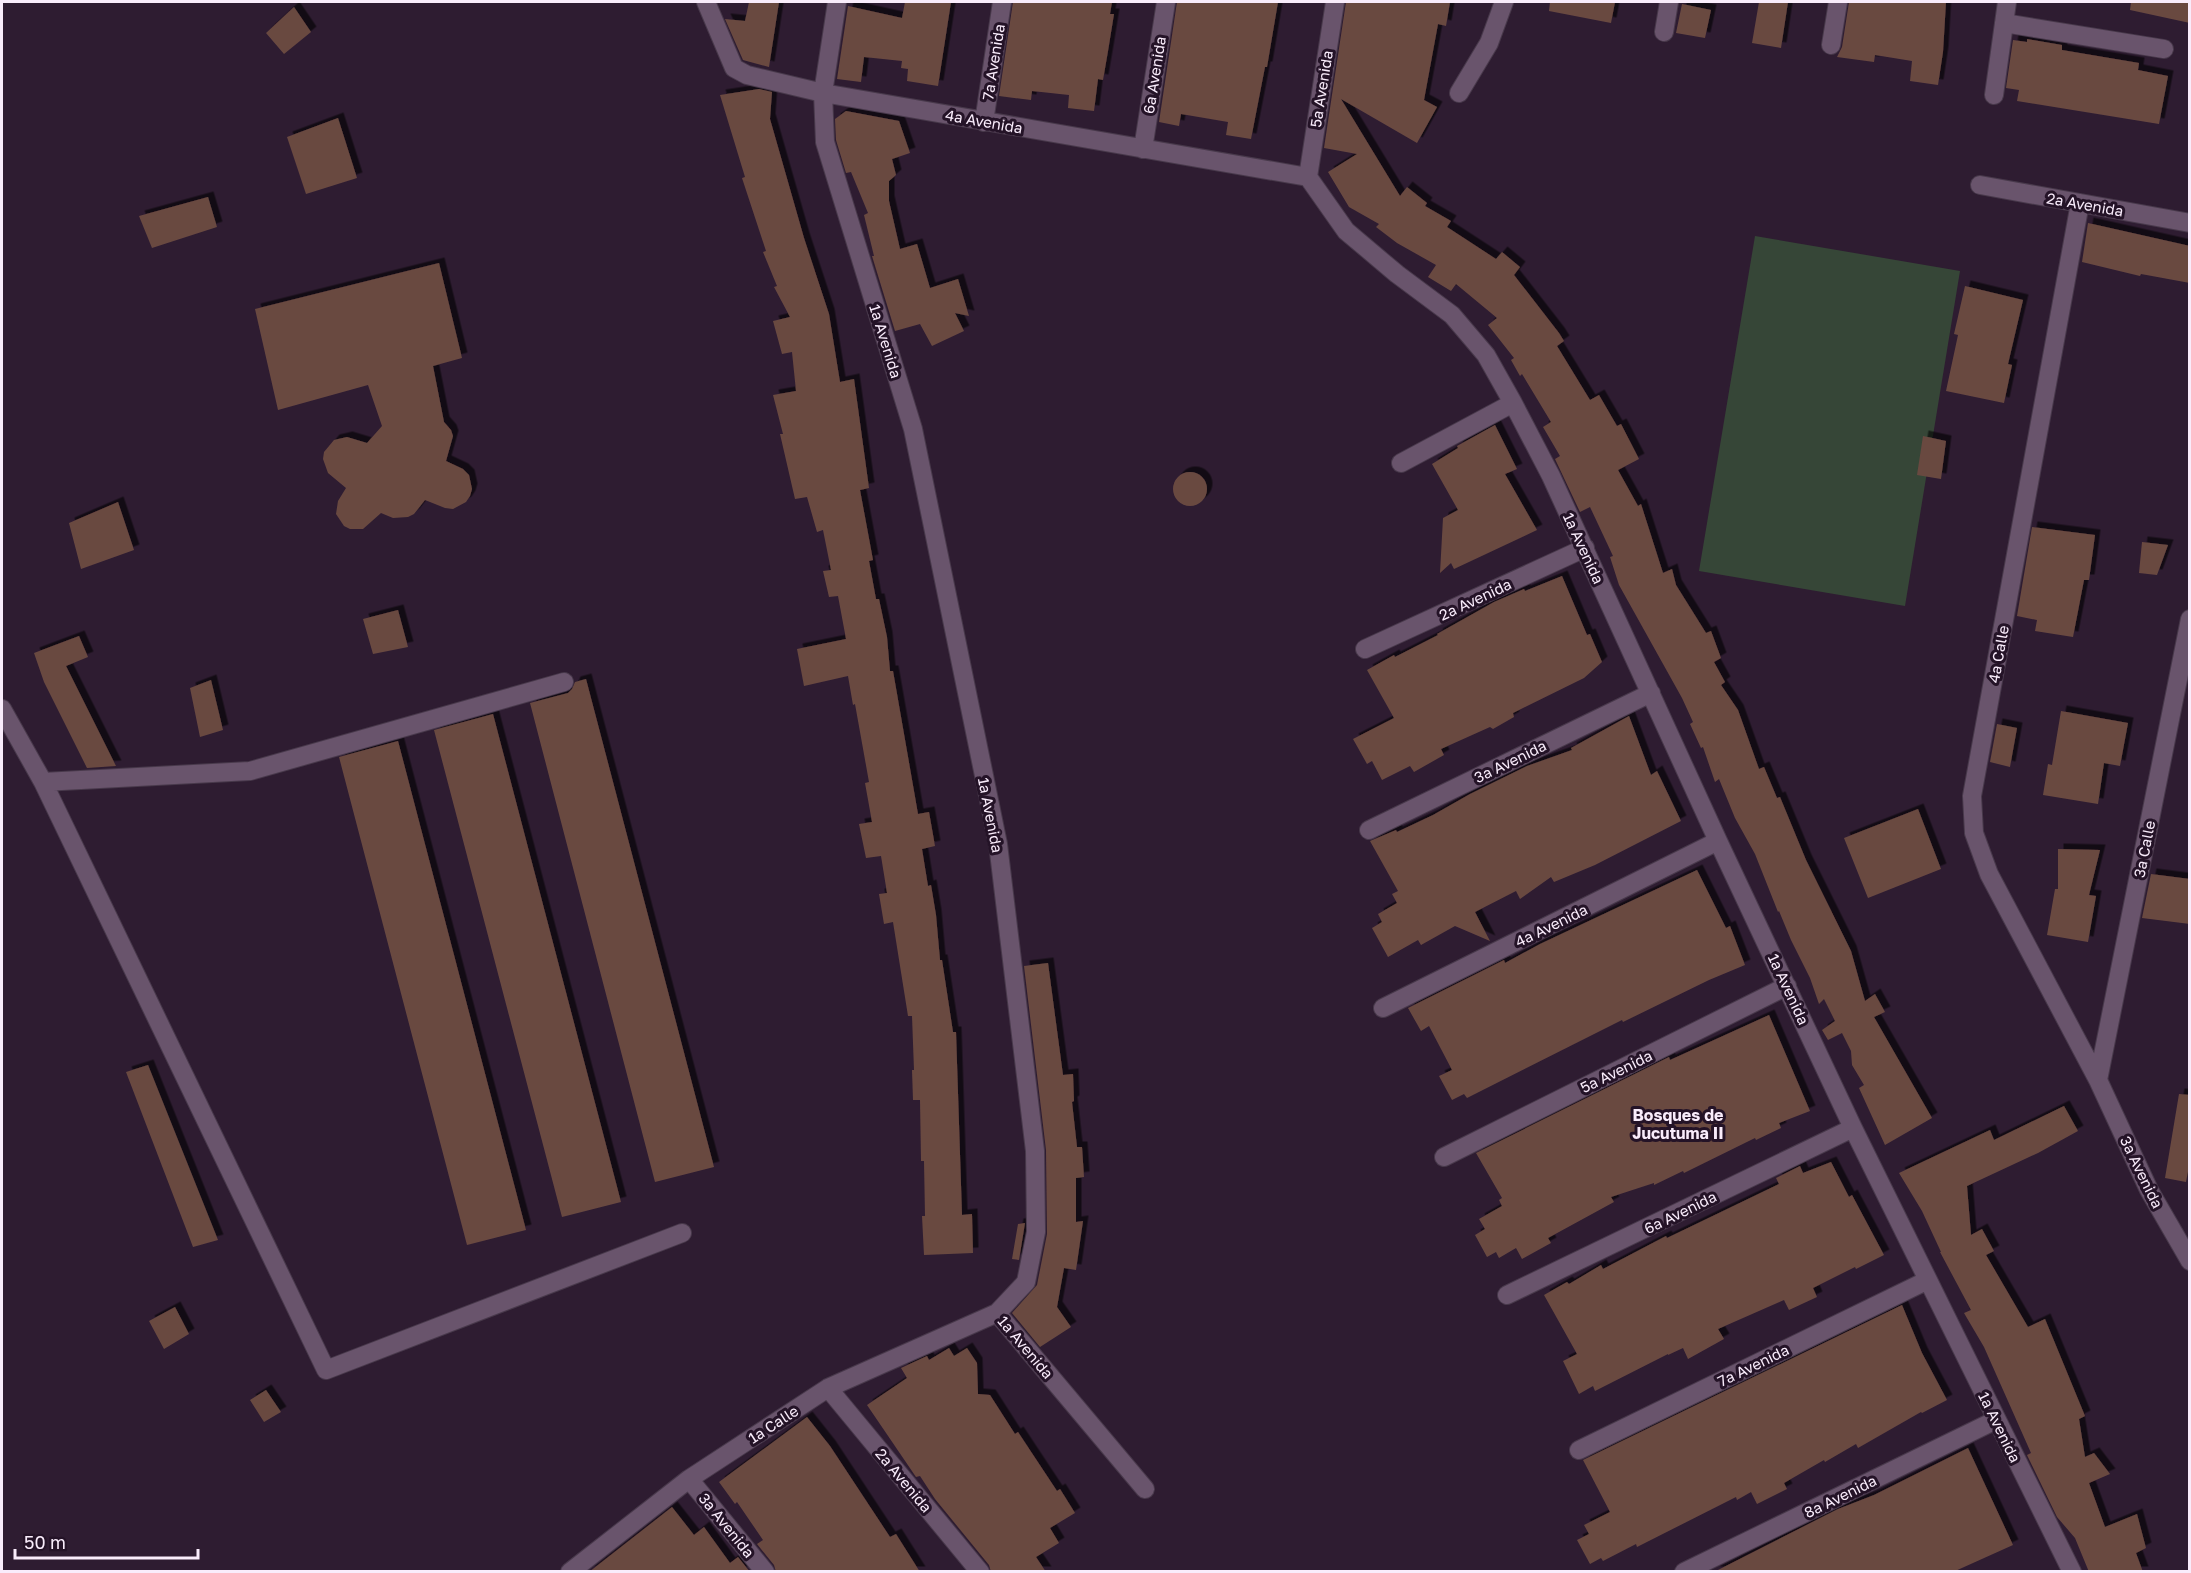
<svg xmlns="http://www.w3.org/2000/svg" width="2191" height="1573" font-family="'Golos Text',sans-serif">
	<defs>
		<filter id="shadow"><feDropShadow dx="5.5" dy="-5.5" stdDeviation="0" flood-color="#0009"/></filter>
	</defs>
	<rect width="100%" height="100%" fill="#2e1c31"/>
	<path fill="#364637" d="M 1755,236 L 1960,271 L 1905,606 L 1699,571 Z"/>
	<path fill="#694941" filter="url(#shadow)" d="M 749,2 L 779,2 L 769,67 L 743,60 L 725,19 L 745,21 Z
		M 905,2 L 951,2 L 938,86 L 907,81 L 908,69 L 901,68 L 902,61 L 864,57 L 861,82 L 837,79 L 848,6 L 902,18 Z
		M 1013,2 L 1112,2 L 1110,14 L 1114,14 L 1108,51 L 1103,80 L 1098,79 L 1094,111 L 1068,108 L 1069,95 L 1032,91 L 1031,100 L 999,96 Z
		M 1177,2 L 1278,2 L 1267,67 L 1265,67 L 1251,139 L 1226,135 L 1228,122 L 1181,114 L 1179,126 L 1159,122 Z
		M 1346,2 L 1450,2 L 1446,26 L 1438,24 L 1424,100 L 1437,107 L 1417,143 L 1341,99 L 1400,196 L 1407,187 L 1427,203 L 1425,206 L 1451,221 L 1447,227 L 1496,259 L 1502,252 L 1520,267 L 1514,275 L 1559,333 L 1564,341 L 1557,346 L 1590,400 L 1599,395 L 1617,426 L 1621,424 L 1639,459 L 1618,470 L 1638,506 L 1641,504 L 1663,573 L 1672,569 L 1676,585 L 1706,633 L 1711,631 L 1721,658 L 1714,662 L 1725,682 L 1721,685 L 1738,710 L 1759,769 L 1764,767 L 1777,798 L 1780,797 L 1806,860 L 1851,951 L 1865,1001 L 1875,994 L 1885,1012 L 1874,1017 L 1932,1118 L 1885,1145 L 1859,1088 L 1864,1085 L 1852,1065 L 1851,1051 L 1842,1033 L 1828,1040 L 1822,1030 L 1835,1021 L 1824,999 L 1819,1004 L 1810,978 L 1791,940 L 1779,911 L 1778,912 L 1755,854 L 1735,818 L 1719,779 L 1715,782 L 1703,747 L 1701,748 L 1690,724 L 1693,722 L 1682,698 L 1619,585 L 1610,557 L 1613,556 L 1590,507 L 1580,512 L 1555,459 L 1560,456 L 1543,427 L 1551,422 L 1522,374 L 1520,376 L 1511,360 L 1514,358 L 1488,325 L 1497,318 L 1456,284 L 1451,291 L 1428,277 L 1436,265 L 1397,243 L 1376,227 L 1379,224 L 1349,207 L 1328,172 L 1357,154 L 1324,148 Z
		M 1550,2 L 1615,2 L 1611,23 L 1549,11 Z
		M 1759,2 L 1788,2 L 1781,48 L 1752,43 Z
		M 1849,2 L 1946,2 L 1943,52 L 1938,85 L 1910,81 L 1912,61 L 1875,55 L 1874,62 L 1837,57 L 1842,47 Z
		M 2131,2 L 2190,2 L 2190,23 L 2130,10 Z
		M 1682,4 L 1711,10 L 1705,38 L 1676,33 Z
		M 294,7 L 311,32 L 284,54 L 266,33 Z
		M 2027,39 L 2062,45 L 2062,50 L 2139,63 L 2138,70 L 2168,76 L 2159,124 L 2017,101 L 2019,90 L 2006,88 L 2013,40 L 2027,42 Z
		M 759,89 L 772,92 L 770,119 L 804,238 L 829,314 L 840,382 L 854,379 L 869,488 L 860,490 L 873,560 L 869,561 L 876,599 L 879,599 L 887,637 L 890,671 L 893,671 L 918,814 L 929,812 L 935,846 L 922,849 L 928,886 L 931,885 L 936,915 L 940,960 L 942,960 L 953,1032 L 956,1032 L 962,1215 L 972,1214 L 973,1253 L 924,1255 L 922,1216 L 925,1216 L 924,1161 L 921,1161 L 920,1100 L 913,1100 L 912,1070 L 914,1070 L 912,1016 L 908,1016 L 893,922 L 884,924 L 879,894 L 887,893 L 881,856 L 866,858 L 859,824 L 872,822 L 865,783 L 869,782 L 855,704 L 853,705 L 848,676 L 804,686 L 797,649 L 846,639 L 838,596 L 829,597 L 823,571 L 831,570 L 823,530 L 817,532 L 807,497 L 795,499 L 780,434 L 783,434 L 773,395 L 796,391 L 792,352 L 782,354 L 773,321 L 790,317 L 774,287 L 777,286 L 763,252 L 766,251 L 742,178 L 745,177 L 720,95 Z
		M 846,111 L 899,121 L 910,153 L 892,159 L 896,175 L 889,181 L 889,201 L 900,249 L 917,244 L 930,288 L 958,279 L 969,316 L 955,313 L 964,331 L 932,346 L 920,324 L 895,331 L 872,256 L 874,256 L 864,215 L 868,213 L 851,172 L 846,173 L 836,140 L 835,119 Z
		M 338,118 L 357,178 L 306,194 L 287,137 Z
		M 208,197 L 217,227 L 152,248 L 139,216 Z
		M 2088,223 L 2190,246 L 2190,283 L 2141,274 L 2140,276 L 2082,262 Z
		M 439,263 L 462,358 L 433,366 L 444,422 L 451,430 L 453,436 L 446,461 L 463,469 L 469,475 L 472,489 L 470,496 L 466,502 L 453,509 L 445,508 L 425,500 L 414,514 L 408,517 L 393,518 L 381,513 L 363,529 L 350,529 L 344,526 L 336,514 L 338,501 L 346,488 L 328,473 L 323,459 L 324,452 L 334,440 L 347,437 L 367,443 L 382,426 L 368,385 L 278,410 L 255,309 Z
		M 1965,286 L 2023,300 L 2008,364 L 2012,365 L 2004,403 L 1946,391 L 1958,335 L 1954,334 Z
		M 1495,425 L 1517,469 L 1505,474 L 1537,530 L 1454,569 L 1451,563 L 1440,573 L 1443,518 L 1458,510 L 1432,464 L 1458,448 L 1457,446 Z
		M 1923,436 L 1946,441 L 1941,479 L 1917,475 Z
		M1173 489a17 17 0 1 1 34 0a17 17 0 1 1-34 0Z
		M 118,502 L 134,550 L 81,569 L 69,523 Z
		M 2032,527 L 2095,535 L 2089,580 L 2084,580 L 2073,637 L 2035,631 L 2037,620 L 2017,616 Z
		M 2142,542 L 2168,545 L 2157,575 L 2139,573 Z
		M 1562,576 L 1587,635 L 1590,634 L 1602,662 L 1584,678 L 1513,713 L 1514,717 L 1493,729 L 1490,727 L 1441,749 L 1444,755 L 1414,772 L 1410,766 L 1382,780 L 1372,761 L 1367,764 L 1353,739 L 1394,718 L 1367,670 L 1394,655 L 1395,657 L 1438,635 L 1437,634 L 1494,602 L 1524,589 L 1525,591 Z
		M 398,610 L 408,647 L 373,654 L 363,619 Z
		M 79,636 L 88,657 L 66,666 L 116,766 L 87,768 L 44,682 L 34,653 Z
		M 586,679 L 714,1167 L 655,1182 L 530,703 L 568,693 L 572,689 L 575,682 Z
		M 211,680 L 223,730 L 200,737 L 190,688 Z
		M 2061,711 L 2128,723 L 2120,766 L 2104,763 L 2098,804 L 2043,795 L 2048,764 L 2052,765 Z
		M 493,714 L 621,1202 L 562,1217 L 434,730 Z
		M 1629,716 L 1651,775 L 1657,771 L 1681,821 L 1595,865 L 1554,882 L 1551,877 L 1520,899 L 1516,891 L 1475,912 L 1490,941 L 1455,926 L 1421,945 L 1418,940 L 1388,957 L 1372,928 L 1382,922 L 1378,914 L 1397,903 L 1392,894 L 1398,891 L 1370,841 L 1396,830 L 1397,832 L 1433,815 L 1470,794 L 1527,766 L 1572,750 L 1571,748 Z
		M 1997,724 L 2017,728 L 2010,767 L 1990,762 Z
		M 398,741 L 526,1230 L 467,1245 L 339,757 Z
		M 1918,809 L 1941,869 L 1868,898 L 1844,838 Z
		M 2058,849 L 2100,850 L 2089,895 L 2096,896 L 2088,942 L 2047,935 L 2055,889 L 2058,889 Z
		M 1697,870 L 1726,928 L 1730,926 L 1745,965 L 1709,980 L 1623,1022 L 1622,1020 L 1467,1098 L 1464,1094 L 1452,1100 L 1439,1076 L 1452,1070 L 1429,1026 L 1421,1031 L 1408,1008 L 1504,960 L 1505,963 L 1540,944 Z
		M 2151,874 L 2190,879 L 2190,924 L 2142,918 Z
		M 1048,963 L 1063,1075 L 1073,1074 L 1074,1101 L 1072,1102 L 1077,1147 L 1082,1147 L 1084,1177 L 1076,1178 L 1076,1222 L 1083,1221 L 1076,1270 L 1064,1268 L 1057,1307 L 1071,1327 L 1040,1347 L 1012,1313 L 1037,1285 L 1047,1234 L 1046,1150 L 1024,966 Z
		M 1769,1015 L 1810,1111 L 1779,1123 L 1781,1128 L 1756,1140 L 1755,1138 L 1684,1173 L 1683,1171 L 1654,1185 L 1654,1183 L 1611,1197 L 1614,1202 L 1548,1238 L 1551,1243 L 1522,1259 L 1516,1248 L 1499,1258 L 1496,1252 L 1487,1257 L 1475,1235 L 1485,1229 L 1479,1219 L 1502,1206 L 1499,1200 L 1502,1198 L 1476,1153 L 1669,1057 L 1670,1060 Z
		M 148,1065 L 218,1240 L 193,1247 L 126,1072 Z
		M 2179,1094 L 2190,1095 L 2190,1161 L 2186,1182 L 2165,1178 Z
		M 2064,1106 L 2078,1131 L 2038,1153 L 1967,1186 L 1971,1235 L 1982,1229 L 1994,1251 L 1986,1255 L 2028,1327 L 2045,1319 L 2085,1416 L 2079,1419 L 2085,1457 L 2094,1453 L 2110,1474 L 2089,1483 L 2105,1527 L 2137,1514 L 2146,1548 L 2136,1553 L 2143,1572 L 2089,1572 L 2075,1538 L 2057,1517 L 2027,1455 L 2031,1453 L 1984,1347 L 1964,1313 L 1971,1310 L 1940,1252 L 1941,1252 L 1922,1211 L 1899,1173 L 1990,1130 L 1994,1140 Z
		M 1831,1162 L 1849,1197 L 1852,1195 L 1884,1255 L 1856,1269 L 1855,1267 L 1813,1288 L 1817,1297 L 1789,1310 L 1784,1300 L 1718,1329 L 1724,1339 L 1688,1359 L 1683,1348 L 1668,1355 L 1668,1354 L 1595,1391 L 1593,1386 L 1579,1394 L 1563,1361 L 1577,1354 L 1544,1295 L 1567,1282 L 1569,1284 L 1601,1265 L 1603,1269 L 1666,1236 L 1667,1238 L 1779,1184 L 1776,1178 L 1800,1166 L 1803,1173 Z
		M 1025,1223 L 1019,1260 L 1012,1259 L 1018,1224 Z
		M 1902,1305 L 1922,1353 L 1947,1400 L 1922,1413 L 1921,1412 L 1858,1448 L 1856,1444 L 1825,1462 L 1824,1460 L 1784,1483 L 1787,1489 L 1757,1504 L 1751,1492 L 1737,1500 L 1736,1497 L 1637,1547 L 1636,1544 L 1603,1561 L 1601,1558 L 1590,1564 L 1577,1540 L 1589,1534 L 1584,1525 L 1610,1512 L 1583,1460 Z
		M 175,1307 L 189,1334 L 164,1349 L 149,1321 Z
		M 949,1348 L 954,1356 L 967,1348 L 977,1363 L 978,1394 L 990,1395 L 1015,1434 L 1018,1432 L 1057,1491 L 1060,1489 L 1075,1513 L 1050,1528 L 1059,1543 L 1036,1557 L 1046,1572 L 991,1572 L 989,1565 L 935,1499 L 920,1476 L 916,1477 L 867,1405 L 907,1378 L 901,1368 L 927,1356 L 929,1360 Z
		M 266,1390 L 281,1412 L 264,1422 L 250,1400 Z
		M 807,1417 L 830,1446 L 890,1537 L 896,1534 L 920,1572 L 776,1572 L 774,1565 L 757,1544 L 763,1540 L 737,1502 L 735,1504 L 719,1482 Z
		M 1968,1448 L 2013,1545 L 1953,1572 L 1714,1572 L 1838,1509 L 1874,1495 Z
		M 672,1507 L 694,1535 L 704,1527 L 730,1563 L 738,1557 L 750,1572 L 589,1572 Z"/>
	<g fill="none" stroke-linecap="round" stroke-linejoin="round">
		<defs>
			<path id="minor" d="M 706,2 L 734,68 L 747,75 L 823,93 L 1308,177
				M 837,2 L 823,93 L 825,142 L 913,429 L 998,844 L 1035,1151 L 1036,1232 L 1026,1282 L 997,1313 L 1145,1489
				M 2004,23 L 2164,49
				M 1664,32 L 1669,2
				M 1831,45 L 1838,2
				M 1459,93 L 1489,43 L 1504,2
				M 1994,95 L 2007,2
				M 984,122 L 1002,2
				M 1143,149 L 1166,2
				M 1308,177 L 1346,231 L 1397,274 L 1452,315 L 1486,355 L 1513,403 L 1551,476 L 1718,841 L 1853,1128 L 2072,1572
				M 1308,177 L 1335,2
				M 1980,185 L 2190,223
				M 2080,203 L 1972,796 L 1974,833 L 1989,874 L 2098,1080 L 2149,1190 L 2190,1261
				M 1401,463 L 1513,403
				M 1365,649 L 1585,548
				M 2,709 L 43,782 L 326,1370 L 682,1233
				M 43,782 L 250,771 L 564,682
				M 1369,830 L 1651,693
				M 1383,1008 L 1718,841
				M 2098,1080 L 2190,619
				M 1444,1157 L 1787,986
				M 1507,1295 L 1853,1128
				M 828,1388 L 980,1572
				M 1579,1450 L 1928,1280
				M 689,1479 L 765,1572
				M 570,1572 L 689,1479 L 828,1388 L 997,1313
				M 1684,1572 L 1996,1420"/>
		</defs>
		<use href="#minor" stroke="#48394b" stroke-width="20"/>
		<use href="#minor" stroke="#69546c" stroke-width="18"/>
	</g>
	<g text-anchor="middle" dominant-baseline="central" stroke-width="6" stroke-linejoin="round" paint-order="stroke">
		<g font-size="15" fill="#f9ecfb" stroke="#241327">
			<text transform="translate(993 62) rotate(-81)">7a Avenida</text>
			<text transform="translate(1154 75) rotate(-81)">6a Avenida</text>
			<text transform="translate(1321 89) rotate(-81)">5a Avenida</text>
			<text transform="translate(984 121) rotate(10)">4a Avenida</text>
			<text transform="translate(2085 204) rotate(10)">2a Avenida</text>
			<text transform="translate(886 341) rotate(73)">1a Avenida</text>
			<text transform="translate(1584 548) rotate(65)">1a Avenida</text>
			<text transform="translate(1475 599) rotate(-25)">2a Avenida</text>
			<text transform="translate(1998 654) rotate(-80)">4a Calle</text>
			<text transform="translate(1510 761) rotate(-26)">3a Avenida</text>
			<text transform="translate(991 815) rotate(79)">1a Avenida</text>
			<text transform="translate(2144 849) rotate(-79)">3a Calle</text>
			<text transform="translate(1551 925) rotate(-26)">4a Avenida</text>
			<text transform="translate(1789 989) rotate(65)">1a Avenida</text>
			<text transform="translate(1616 1071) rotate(-26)">5a Avenida</text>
			<text transform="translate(2142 1172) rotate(64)">3a Avenida</text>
			<text transform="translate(1680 1212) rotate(-26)">6a Avenida</text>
			<text transform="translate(1026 1347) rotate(50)">1a Avenida</text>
			<text transform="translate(1753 1365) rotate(-26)">7a Avenida</text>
			<text transform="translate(773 1424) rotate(-33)">1a Calle</text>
			<text transform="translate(2000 1427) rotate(64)">1a Avenida</text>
			<text transform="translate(904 1480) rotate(50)">2a Avenida</text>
			<text transform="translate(1840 1496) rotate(-26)">8a Avenida</text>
			<text transform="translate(727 1525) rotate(51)">3a Avenida</text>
		</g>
		<g font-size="16" font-weight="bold" fill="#f9ecfb" stroke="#241327">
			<text x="1678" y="1115">Bosques de<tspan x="1678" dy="18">Jucutuma II</tspan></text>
		</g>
	</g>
	<rect width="2191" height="1573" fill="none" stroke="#f9ecfb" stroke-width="6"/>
	<path d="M15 1549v9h183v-9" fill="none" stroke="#f9ecfb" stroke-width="3"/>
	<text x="24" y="1549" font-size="18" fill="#f9ecfb" stroke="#241327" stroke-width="4.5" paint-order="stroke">50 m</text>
</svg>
